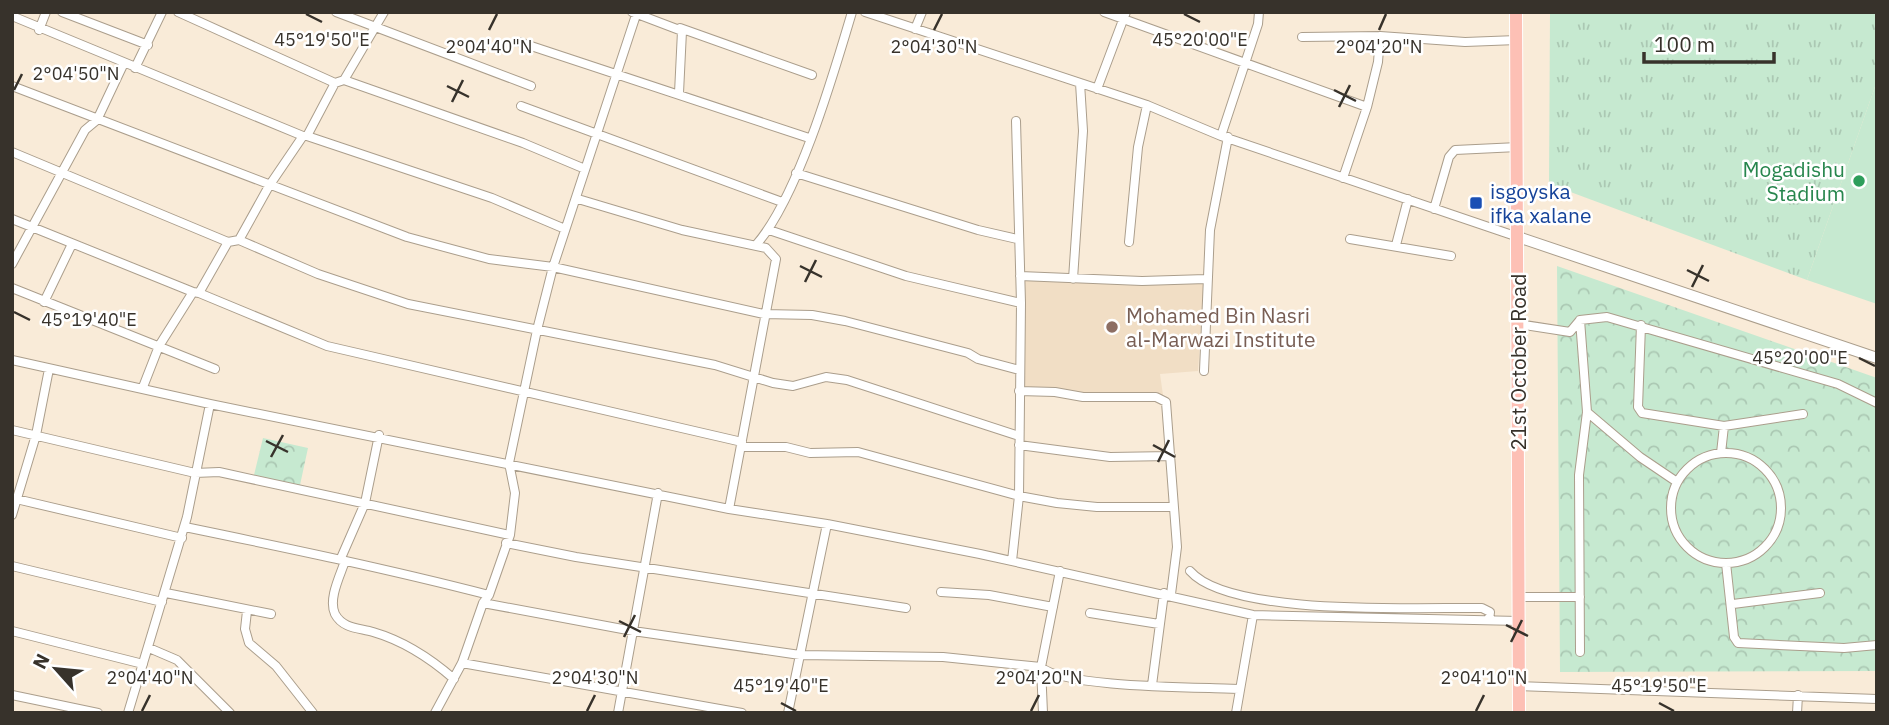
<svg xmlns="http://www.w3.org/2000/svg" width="1889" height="725" font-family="'IBM Plex Sans',sans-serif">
	<defs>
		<pattern id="grass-tufts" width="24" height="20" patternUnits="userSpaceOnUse" patternTransform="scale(1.75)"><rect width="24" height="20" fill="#c6e9d0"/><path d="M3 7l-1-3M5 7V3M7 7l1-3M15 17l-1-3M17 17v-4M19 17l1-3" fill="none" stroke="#abc8b3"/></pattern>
		<pattern id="park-crowns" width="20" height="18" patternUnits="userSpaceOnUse" patternTransform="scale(1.75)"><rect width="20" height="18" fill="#c6e9d0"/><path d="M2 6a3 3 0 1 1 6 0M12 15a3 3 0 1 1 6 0" fill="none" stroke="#abc8b3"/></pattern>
	</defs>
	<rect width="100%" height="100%" fill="#f9ebd8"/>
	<path fill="#f1dec5" d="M 1024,281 L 1204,281 L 1198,371 L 1160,374 L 1163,395 L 1073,394 L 1022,389 Z"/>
	<path fill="url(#grass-tufts)" d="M 1550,12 L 1877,12 L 1877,81 L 1807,280 L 1549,184 Z"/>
	<path fill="url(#park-crowns)" d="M 1557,266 L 1877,378 L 1877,671 L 1560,672 Z
		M 263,438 L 308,448 L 300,485 L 254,475 Z"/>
	<path fill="#c6e9d0" d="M 1877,81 L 1877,304 L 1807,280 Z"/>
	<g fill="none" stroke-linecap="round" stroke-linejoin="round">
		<defs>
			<path id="minor" d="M 62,12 L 148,45
				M 178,12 L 335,83
				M 336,12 L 531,86
				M 632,12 L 682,31 L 679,93
				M 865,12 L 1147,105 L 1221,136 L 1518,237
				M 1104,12 L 1367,107 L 1343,178
				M 12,16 L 303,136
				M 680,28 L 812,75
				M 915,29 L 922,12
				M 39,30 L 46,12
				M 1302,37 L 1380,36
				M 519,42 L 809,138
				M 135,68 L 162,12
				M 344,80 L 523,143 L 585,169
				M 12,86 L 407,237 L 489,259 L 553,267 L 764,314 L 812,315 L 845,321 L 968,353 L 978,359 L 1019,370
				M 1097,89 L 1126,12
				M 521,106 L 782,202
				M 1367,107 L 1378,62 L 1380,36 L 1465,42 L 1517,40
				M 307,136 L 492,198 L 565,229
				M 1221,136 L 1258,24 L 1259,12
				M 12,152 L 228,242
				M 796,173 L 978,230 L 1017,239
				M 578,199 L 682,230 L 766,248 L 776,259 L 729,509
				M 1434,209 L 1449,157 L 1455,150 L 1518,147
				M 12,219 L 193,292
				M 769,230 L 906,276 L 1021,303
				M 1350,239 L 1451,256
				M 239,240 L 318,274 L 408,304 L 715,365 L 773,383 L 793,386 L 826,377 L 847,380 L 1019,436
				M 1129,242 L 1138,147 L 1147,105
				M 756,245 C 798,197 833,76 852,12
				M 1396,245 L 1408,199
				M 12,264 L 85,130 L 97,120 L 123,65
				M 1020,276 L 1142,281 L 1206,279
				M 1073,279 L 1083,131 L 1080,83
				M 12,288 L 215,369
				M 199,293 L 327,346 L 742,442
				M 44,302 L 72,244
				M 1580,320 L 1587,412 L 1579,475 L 1580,652
				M 1518,324 L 1570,332 L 1580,320 L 1607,317 L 1838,384 L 1877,403
				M 1641,325 L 1638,407 L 1642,413 L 1724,426 L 1803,414
				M 12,360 L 210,404 L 729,509 L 827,524 L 980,554 L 1253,615 L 1519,621
				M 1204,371 L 1210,230 L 1228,137
				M 143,387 L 159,346 L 193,292 L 199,293 L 228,242 L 239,240 L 269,186 L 303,136 L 307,136 L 335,83 L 344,80 L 384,12
				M 1019,391 L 1055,392 L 1083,397 L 1156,397 L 1166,402 L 1177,547 L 1171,594
				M 1587,412 L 1640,457 L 1677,482
				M 12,430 L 195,473 L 219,472 L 510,535
				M 1019,445 L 1110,457 L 1171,456
				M 743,447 L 786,447 L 810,453 L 858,452 L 1019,496 L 1057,503 L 1097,507 L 1174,507
				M 1721,453 L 1724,426
				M1671 508a55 55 0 1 1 110 0a55 55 0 1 1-110 0Z
				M 12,498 L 182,538
				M 12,515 L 36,435 L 49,369
				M 185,527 C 287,548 388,569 489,595
				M 506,543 L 576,557 L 906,608
				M 341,558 L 365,503 L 379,435
				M 345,561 C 340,576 328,599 335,614 C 343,629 360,628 373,632 C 404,641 430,658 454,679
				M 1012,561 L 1019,496 L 1021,303 L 1016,121
				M 1726,563 L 1734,637 L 1738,643 L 1844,648 L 1877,645
				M 12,566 L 162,602
				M 1190,571 C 1230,617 1421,607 1482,608 L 1490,612 L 1489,620
				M 941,592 L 989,595 L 1053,607
				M 166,593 L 271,614
				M 1519,597 L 1580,597
				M 483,603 L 633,631 L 800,655 L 943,657 L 1041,667 C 1063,688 1203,687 1239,689
				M 1733,604 L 1820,593
				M 247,611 L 245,629 L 249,643 L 276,666 L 313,713
				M 1090,613 L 1159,624
				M 12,631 L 143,664
				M 149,648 L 177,660 L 230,713
				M 462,663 L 742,713
				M 1152,685 L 1164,593
				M 1519,686 L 1877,699
				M 12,695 L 98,713
				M 128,713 L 187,517 L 210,404
				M 435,713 L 462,663 L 483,603 L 489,595 L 510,535 L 515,493 L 509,463 L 537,330 L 553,267 L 637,12
				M 618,713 L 658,493
				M 788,713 L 827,524
				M 1043,713 L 1041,667 L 1060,571
				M 1236,713 L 1253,615
				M 1797,713 L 1798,695"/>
			<path id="tertiary" d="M 1518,237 L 1877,358"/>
			<path id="primary" d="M 1516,12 L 1519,713"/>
		</defs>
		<use href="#minor" stroke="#ab9e8c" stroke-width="10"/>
		<use href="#tertiary" stroke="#ab9e8c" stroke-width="12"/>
		<use href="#primary" stroke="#fff" stroke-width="14"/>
		<use href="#minor" stroke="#fff" stroke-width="8"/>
		<use href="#tertiary" stroke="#fff" stroke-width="10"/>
		<use href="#primary" stroke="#fdc0b5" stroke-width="12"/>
	</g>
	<path fill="none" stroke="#37322b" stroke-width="2.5" d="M 306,14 L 322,22M 1184,14 L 1200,22M 489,30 L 497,14M 934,30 L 942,14M 1379,30 L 1386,14M 447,86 L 469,97M 14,90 L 22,74M 1334,90 L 1356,101M 452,102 L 463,80M 1339,107 L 1350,85M 800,266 L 822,277M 1687,270 L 1709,281M 805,282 L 816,260M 1692,287 L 1703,265M 14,312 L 30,320M 1859,358 L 1875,366M 266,441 L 288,452M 1153,445 L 1175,457M 271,457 L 283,435M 1158,462 L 1169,440M 619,621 L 641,632M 1506,625 L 1528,636M 624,637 L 635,615M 1511,642 L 1522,620M 781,703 L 796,711M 1659,703 L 1674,711M 142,711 L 150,695M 587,711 L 595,695M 1031,711 L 1039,695M 1476,711 L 1484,695"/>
	<circle fill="#2e9e5b" stroke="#fff" stroke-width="2.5" cx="1859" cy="181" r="7"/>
	<rect fill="#1a4fb4" stroke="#fff" stroke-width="2.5" x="1469" y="196" width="14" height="14" rx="3.5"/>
	<circle fill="#8d6e63" stroke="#fff" stroke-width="2.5" cx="1112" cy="327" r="7"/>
	<g text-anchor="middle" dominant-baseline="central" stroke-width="5" stroke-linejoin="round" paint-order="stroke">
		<g font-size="21" fill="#27864d" stroke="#fff" text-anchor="end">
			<text x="1845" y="169">Mogadishu<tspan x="1845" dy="24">Stadium</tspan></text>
		</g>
		<g font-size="21" fill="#164399" stroke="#fff" text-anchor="start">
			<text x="1490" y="191">isgoyska<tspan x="1490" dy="24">ifka xalane</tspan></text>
		</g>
		<g font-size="21" fill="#785e54" stroke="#fff" text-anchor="start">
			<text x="1126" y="315">Mohamed Bin Nasri<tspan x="1126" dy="24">al-Marwazi Institute</tspan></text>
		</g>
		<g font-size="21" fill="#37322b" stroke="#fff">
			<text transform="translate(1518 362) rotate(-90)">21st October Road</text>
		</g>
	</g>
	<g font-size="18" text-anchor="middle" fill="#37322b" stroke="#fff" stroke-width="5" stroke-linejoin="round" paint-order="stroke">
		<text x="322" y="46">45°19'50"E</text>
		<text x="1200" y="46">45°20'00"E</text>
		<text x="489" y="53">2°04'40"N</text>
		<text x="934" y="53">2°04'30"N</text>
		<text x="1379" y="53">2°04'20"N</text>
		<text x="76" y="80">2°04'50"N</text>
		<text x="89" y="326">45°19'40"E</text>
		<text x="1800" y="364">45°20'00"E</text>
		<text x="150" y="684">2°04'40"N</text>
		<text x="595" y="684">2°04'30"N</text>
		<text x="1039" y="684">2°04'20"N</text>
		<text x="1484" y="684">2°04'10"N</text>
		<text x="781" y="692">45°19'40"E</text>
		<text x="1659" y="692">45°19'50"E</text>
	</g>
	<rect width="1889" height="725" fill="none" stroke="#37322b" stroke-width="28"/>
	<g transform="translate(56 669) rotate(297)" stroke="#ffffff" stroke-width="5" paint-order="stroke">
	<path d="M0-5L12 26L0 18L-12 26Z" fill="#37322b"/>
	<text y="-10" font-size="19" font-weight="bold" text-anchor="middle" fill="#37322b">N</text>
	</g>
	<path d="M1644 52v10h130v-10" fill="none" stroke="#37322b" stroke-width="3.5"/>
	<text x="1654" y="52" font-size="21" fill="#37322b" stroke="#ffffff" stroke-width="5" paint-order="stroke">100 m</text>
</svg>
